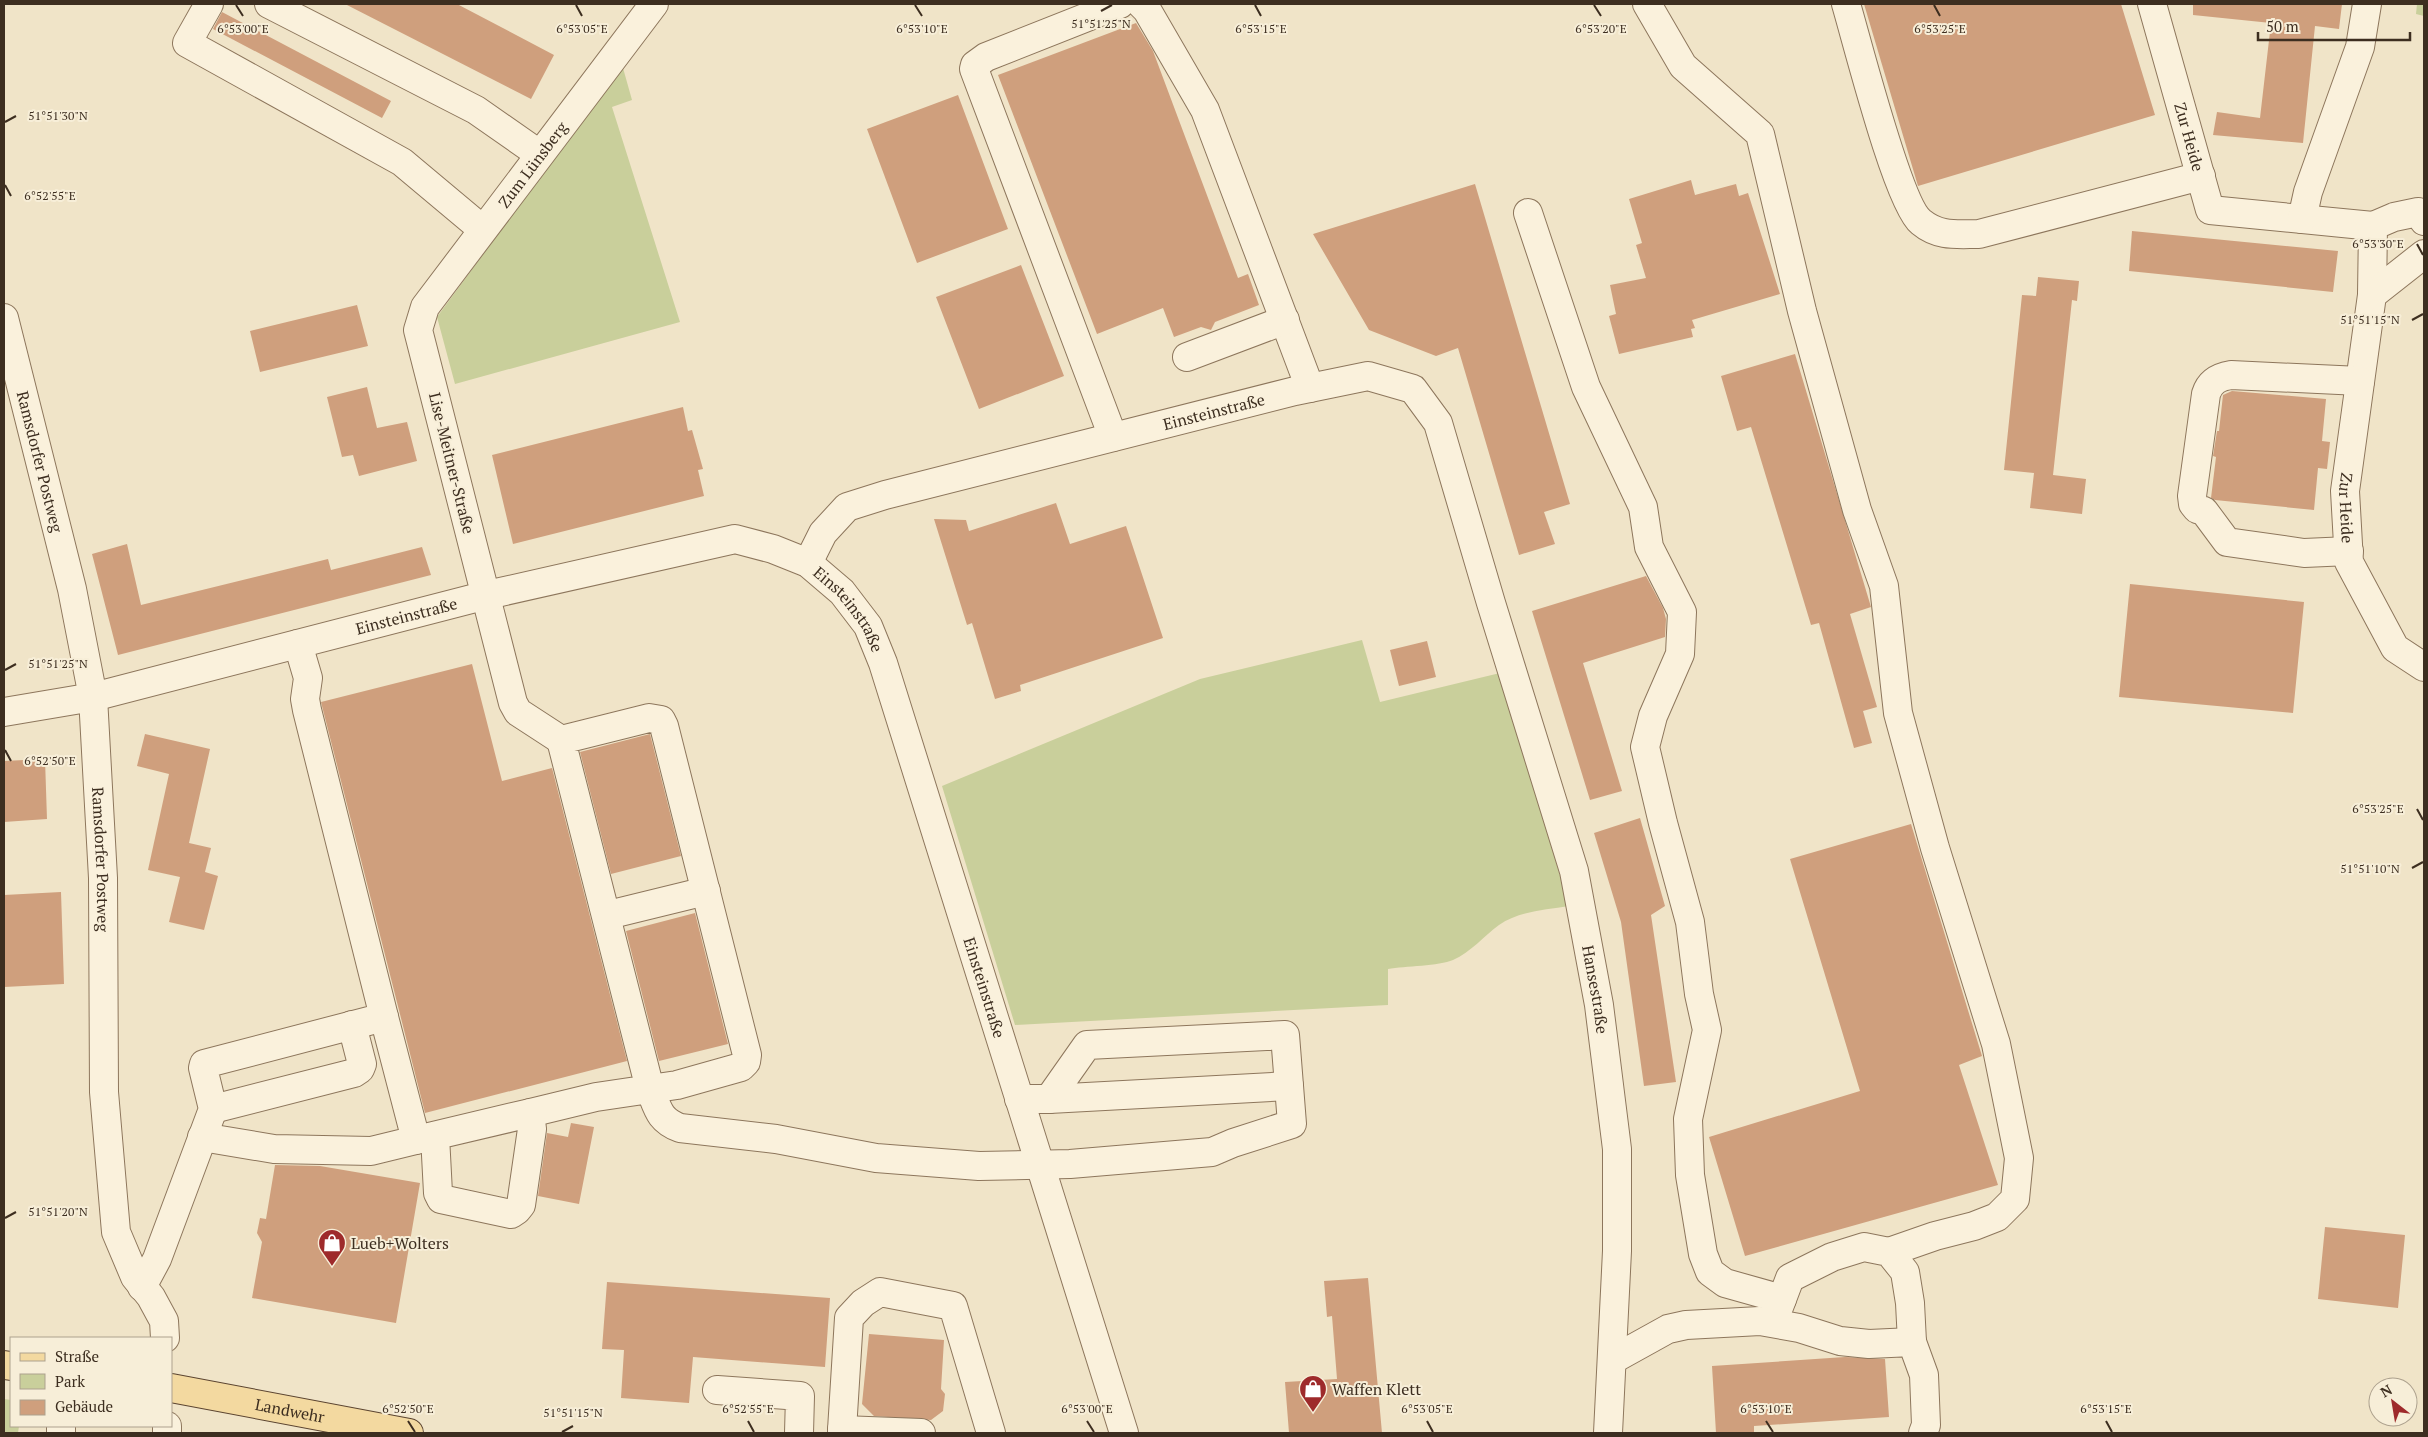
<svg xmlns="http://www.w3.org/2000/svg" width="2428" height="1437" font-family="'PT Serif',serif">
	<rect width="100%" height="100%" fill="#f0e4c8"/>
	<path fill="#c9cf9b" d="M 2417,4 L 2424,4 L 2424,16 L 2416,14 Z
		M 623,68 L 632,100 L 612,107 L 680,322 L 455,384 L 437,317 L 598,98 Z
		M 1362,640 L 1380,702 L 1500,673 L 1569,906 C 1545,910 1519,911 1499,925 C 1484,936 1471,952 1453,960 C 1439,966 1405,966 1388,969 L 1388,1005 L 1015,1025 L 942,786 L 1200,679 Z
		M 4,1399 L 11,1400 L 11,1426 L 19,1426 L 18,1433 L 4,1433 Z"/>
	<path fill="#cf9f7d" d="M 345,4 L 457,4 L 554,55 L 531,99 Z
		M 1864,4 L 2121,4 L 2155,115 L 1918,186 Z
		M 2193,4 L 2342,4 L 2339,29 L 2315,26 L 2303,143 L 2213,135 L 2217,112 L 2260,118 L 2271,23 L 2193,15 Z
		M 222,12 L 391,101 L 382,118 L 213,29 Z
		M 1136,23 L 1153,51 L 1238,278 L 1248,274 L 1259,305 L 1215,322 L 1211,330 L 1201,327 L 1174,337 L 1163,308 L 1097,334 L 998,75 Z
		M 958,95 L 1008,229 L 917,263 L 867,129 Z
		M 1691,180 L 1695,195 L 1736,184 L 1739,196 L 1748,193 L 1780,294 L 1692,320 L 1695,328 L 1691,329 L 1693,337 L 1619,354 L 1609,316 L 1616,314 L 1610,285 L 1646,278 L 1636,245 L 1642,243 L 1629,199 Z
		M 1475,184 L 1570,504 L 1544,512 L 1555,544 L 1519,555 L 1458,348 L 1436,356 L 1369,330 L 1313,234 Z
		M 2132,231 L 2338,251 L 2333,292 L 2129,271 Z
		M 1021,265 L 1064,376 L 979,409 L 936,297 Z
		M 2038,277 L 2079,281 L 2077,301 L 2072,300 L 2053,475 L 2086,479 L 2082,514 L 2030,508 L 2034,473 L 2004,470 L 2022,295 L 2036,296 Z
		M 357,305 L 368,346 L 260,372 L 250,331 Z
		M 1795,354 L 1871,607 L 1850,614 L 1877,707 L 1863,711 L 1872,743 L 1854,748 L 1819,623 L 1811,625 L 1751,427 L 1737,431 L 1721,376 Z
		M 367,387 L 377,428 L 407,422 L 417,461 L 359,476 L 353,455 L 342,457 L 327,397 Z
		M 2232,391 L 2326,399 L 2322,441 L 2330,442 L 2327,469 L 2318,468 L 2314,510 L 2215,500 L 2211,498 L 2216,457 L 2213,456 L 2217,431 L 2219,431 L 2223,395 Z
		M 683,407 L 688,431 L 692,430 L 703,469 L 698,470 L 704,496 L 513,544 L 492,455 Z
		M 1056,503 L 1070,544 L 1126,526 L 1163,638 L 1020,685 L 1021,691 L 995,699 L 972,623 L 967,625 L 934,519 L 966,520 L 969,531 Z
		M 127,544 L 141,605 L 328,559 L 331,570 L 422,547 L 431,575 L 118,655 L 92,554 Z
		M 1646,576 L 1663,608 L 1666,619 L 1665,637 L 1583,663 L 1622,791 L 1590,800 L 1532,611 Z
		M 2130,584 L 2304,602 L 2293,713 L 2119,697 Z
		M 1427,641 L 1436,677 L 1399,686 L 1390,650 Z
		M 472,664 L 502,781 L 552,768 L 627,1061 L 425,1113 L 321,702 Z
		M 145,734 L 210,749 L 189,843 L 211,848 L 205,872 L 218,876 L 204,930 L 169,922 L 180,877 L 148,870 L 169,774 L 137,766 Z
		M 650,734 L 681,856 L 611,874 L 580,752 Z
		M 45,759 L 47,819 L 4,822 L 4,761 Z
		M 1640,818 L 1665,906 L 1651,915 L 1676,1082 L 1644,1086 L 1621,922 L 1594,833 Z
		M 1911,824 L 1982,1056 L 1959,1065 L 1998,1185 L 1745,1256 L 1709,1137 L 1860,1091 L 1790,859 Z
		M 61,892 L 64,984 L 4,987 L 4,895 Z
		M 695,913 L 728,1044 L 659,1061 L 626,931 Z
		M 571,1123 L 594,1127 L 579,1204 L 538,1196 L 547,1133 L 568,1137 Z
		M 275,1165 L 320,1166 L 420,1183 L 396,1323 L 252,1298 L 262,1242 L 257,1233 L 260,1218 L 266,1219 Z
		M 2325,1227 L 2405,1235 L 2398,1308 L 2318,1299 Z
		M 1368,1278 L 1382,1433 L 1289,1433 L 1285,1382 L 1337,1379 L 1332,1316 L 1327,1317 L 1324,1281 Z
		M 607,1282 L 830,1298 L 825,1367 L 693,1357 L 689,1403 L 621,1398 L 624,1350 L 602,1349 Z
		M 869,1334 L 944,1340 L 941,1389 L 945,1394 L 943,1411 L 931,1420 L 874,1416 L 862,1404 Z
		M 1845,1357 L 1885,1359 L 1889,1417 L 1754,1426 L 1754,1432 L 1716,1433 L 1712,1366 Z"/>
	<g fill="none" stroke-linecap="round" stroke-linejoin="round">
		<defs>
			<g id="minor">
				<path d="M 209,4 L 187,43 L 402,162 L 482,229"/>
				<path d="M 269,4 L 476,110 L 539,154"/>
				<path d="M 1141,4 L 1147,10 L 1205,110 L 1310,388"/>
				<path d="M 1647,4 L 1683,66 L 1760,134 L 1802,311 L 1857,510 L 1884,586 L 1898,713 L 1935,848 L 1996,1044 L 2019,1158 L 2015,1199 L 1997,1217 L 1974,1226 L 1935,1236 L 1889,1252"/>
				<path d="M 1846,4 C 1857,41 1898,204 1921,222 C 1939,237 1957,234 1979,234 L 2201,176"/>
				<path id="s1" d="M 2152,4 L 2210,210 L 2373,226"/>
				<path d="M 1528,213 L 1586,387 L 1643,507 L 1649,547 L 1682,612 L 1680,654 L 1653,716 L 1645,747 L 1663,823 L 1690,922 L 1699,994 L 1707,1030 L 1688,1119 L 1690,1175 L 1703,1254 L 1710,1272 L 1725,1283 L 1782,1299"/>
				<path d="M 2302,219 L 2308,192 L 2360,47 L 2367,4"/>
				<path id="s2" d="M 2424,221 L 2418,212 L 2394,217 L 2373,226 L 2372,295 L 2345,491 L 2349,562 L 2395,648 L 2424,667"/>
				<path d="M 2372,295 L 2424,254"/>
				<path id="s3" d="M 4,318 L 72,589 L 93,697 L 103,878 L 104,1092 L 116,1232 L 135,1277 L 151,1297 L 164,1321 L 165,1338"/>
				<path d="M 1187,357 L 1285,320"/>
				<path d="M 1113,437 L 974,69 L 975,65 L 986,57 L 1120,4"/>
				<path d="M 2349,551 L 2304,553 L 2227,542 L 2204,511 L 2197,509 L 2193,504 L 2192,496 L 2206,394 C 2210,381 2219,377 2231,375 L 2360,381"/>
				<path id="s4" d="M 808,563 L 823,533 L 847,507 L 885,495 L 1295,391 L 1368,376 L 1413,389 L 1438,423 L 1491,603 L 1574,871 L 1599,1005 L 1617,1149 L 1617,1251 L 1608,1433"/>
				<path id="s5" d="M 4,712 L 93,697 L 487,595 L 735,539 L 773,549 L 808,563 L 842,592 L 868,626 L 883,663 L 1124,1433"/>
				<path id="s6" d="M 561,740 L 518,712 L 513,703 L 418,330 L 425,307 L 654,4"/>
				<path d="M 608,915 L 706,891"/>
				<path d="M 1049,1099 L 1289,1086"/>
				<path d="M 213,1109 L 354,1073 L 360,1069 L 362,1064 L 352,1025"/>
				<path d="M 530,1113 L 596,1097 L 677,1085 L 741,1067 L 746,1062 L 747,1055 L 664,726 L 661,720 L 649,718 L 561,740 L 650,1089 C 658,1109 659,1120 680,1128 L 776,1139 L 876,1158 L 979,1166 L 1070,1164 L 1212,1152 L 1233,1143 L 1292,1124 L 1285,1035 L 1087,1045 L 1049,1099 L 1019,1099"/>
				<path d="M 202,1137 L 274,1149 L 371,1151 L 416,1140 L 384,1017"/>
				<path d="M 416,1140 L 530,1113 L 532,1129 L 521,1205 L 517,1210 L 511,1214 L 441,1199 L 438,1193 L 435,1136"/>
				<path d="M 142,1287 L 157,1259 L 213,1109 L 203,1068 L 204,1064 L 384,1017 L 307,710 L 305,699 L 308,678 L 298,644"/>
				<path d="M 1776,1315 L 1790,1278 L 1832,1257 L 1864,1247 L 1889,1252 L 1905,1272 L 1910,1303 L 1912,1342"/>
				<path d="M 1612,1360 L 1668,1329 L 1686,1325 L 1760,1321 L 1799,1328 L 1840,1341 L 1869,1344 L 1912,1342 L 1924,1375 L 1926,1425 L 1923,1433"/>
				<path d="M 717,1390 L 800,1396 L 799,1433"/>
				<path d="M 842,1430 L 849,1318 L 863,1303 L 880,1292 L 953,1306 L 991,1433"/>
				<path d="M 61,1433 L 61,1426"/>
				<path d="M 167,1433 L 167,1426"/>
				<path d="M 842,1433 L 842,1430 L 921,1433"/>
			</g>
			<g id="major">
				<path d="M 4,1365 L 11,1366"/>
				<path id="s7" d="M 171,1388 L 409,1433"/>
			</g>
		</defs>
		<use href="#minor" stroke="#8d765c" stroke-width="30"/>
		<use href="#major" stroke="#5b4430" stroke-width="30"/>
		<use href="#minor" stroke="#faf1dc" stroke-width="28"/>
		<use href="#major" stroke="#f3d9a0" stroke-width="28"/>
	</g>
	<path fill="none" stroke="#3d2e20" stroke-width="2" d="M 236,5 L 243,16M 576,5 L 582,16M 915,5 L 922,16M 1255,5 L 1261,16M 1594,5 L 1601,16M 1934,5 L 1940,16M 1101,11 L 1112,5M 5,122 L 16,116M 5,185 L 11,196M 2417,244 L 2423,255M 2412,320 L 2423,314M 5,670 L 16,664M 5,750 L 11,761M 2417,809 L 2423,820M 2412,868 L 2423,862M 5,1218 L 16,1212M 408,1421 L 415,1432M 748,1421 L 754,1432M 1087,1421 L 1094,1432M 1427,1421 L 1433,1432M 1766,1421 L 1773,1432M 2106,1421 L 2112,1432M 562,1432 L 573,1426"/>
	<defs>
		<symbol id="shop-pin" viewBox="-11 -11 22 30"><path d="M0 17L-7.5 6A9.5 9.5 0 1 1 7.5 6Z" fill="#9e2a2b" stroke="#f7eed8"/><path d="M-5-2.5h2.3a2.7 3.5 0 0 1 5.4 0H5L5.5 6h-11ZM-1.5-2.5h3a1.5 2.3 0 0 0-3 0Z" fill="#fff"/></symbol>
	</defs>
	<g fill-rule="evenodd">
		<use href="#shop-pin" x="316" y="1227" width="32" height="43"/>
		<use href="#shop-pin" x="1297" y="1373" width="32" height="43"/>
	</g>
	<g text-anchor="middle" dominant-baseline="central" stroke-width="4" stroke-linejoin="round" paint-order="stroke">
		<g font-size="16" fill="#3d2e20" stroke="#f7eed8">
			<text stroke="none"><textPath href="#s1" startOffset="138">Zur Heide</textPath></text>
			<text stroke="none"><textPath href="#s6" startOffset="649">Zum Lünsberg</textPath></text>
			<text stroke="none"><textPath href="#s4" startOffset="448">Einsteinstraße</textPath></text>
			<text stroke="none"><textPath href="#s3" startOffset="148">Ramsdorfer Postweg</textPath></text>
			<text transform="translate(452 463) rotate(76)">Lise-Meitner-Straße</text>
			<text stroke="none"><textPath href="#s2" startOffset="342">Zur Heide</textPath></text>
			<text stroke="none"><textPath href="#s5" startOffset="891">Einsteinstraße</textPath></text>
			<text stroke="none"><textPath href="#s5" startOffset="414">Einsteinstraße</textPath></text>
			<text stroke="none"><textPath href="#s3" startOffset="552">Ramsdorfer Postweg</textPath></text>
			<text stroke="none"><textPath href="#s5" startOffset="1296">Einsteinstraße</textPath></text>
			<text stroke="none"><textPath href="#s4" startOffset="1284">Hansestraße</textPath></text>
			<text stroke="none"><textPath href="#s7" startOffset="121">Landwehr</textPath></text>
		</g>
		<g font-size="16" fill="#3d2e20" stroke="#f7eed8" text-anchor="start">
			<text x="351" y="1243">Lueb+Wolters</text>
			<text x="1332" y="1389">Waffen Klett</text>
		</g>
	</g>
	<g font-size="12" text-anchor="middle" fill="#3d2e20" stroke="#f7eed8" stroke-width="4" stroke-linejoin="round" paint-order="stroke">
		<text x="1101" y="28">51°51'25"N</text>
		<text x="1601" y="33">6°53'20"E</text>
		<text x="243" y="33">6°53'00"E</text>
		<text x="582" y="33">6°53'05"E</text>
		<text x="922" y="33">6°53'10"E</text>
		<text x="1261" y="33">6°53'15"E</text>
		<text x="1940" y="33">6°53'25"E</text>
		<text x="58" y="120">51°51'30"N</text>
		<text x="50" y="200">6°52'55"E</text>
		<text x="2378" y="248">6°53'30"E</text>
		<text x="2370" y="324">51°51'15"N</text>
		<text x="58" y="668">51°51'25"N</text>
		<text x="50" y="765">6°52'50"E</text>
		<text x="2378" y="813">6°53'25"E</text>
		<text x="2370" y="873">51°51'10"N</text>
		<text x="58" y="1216">51°51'20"N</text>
		<text x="408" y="1413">6°52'50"E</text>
		<text x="748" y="1413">6°52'55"E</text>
		<text x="1087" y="1413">6°53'00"E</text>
		<text x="1427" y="1413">6°53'05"E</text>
		<text x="1766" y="1413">6°53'10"E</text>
		<text x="2106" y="1413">6°53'15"E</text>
		<text x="573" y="1417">51°51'15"N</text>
	</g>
	<rect width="2428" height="1437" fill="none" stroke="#3d2e20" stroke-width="10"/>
	<rect x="10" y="1337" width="162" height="90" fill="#f7eed8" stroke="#ada18e"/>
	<rect x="20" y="1353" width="25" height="8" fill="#f3d9a0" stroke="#ada18e"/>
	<text x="55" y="1362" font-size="15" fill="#3d2e20">Straße</text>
	<rect x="20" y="1374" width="25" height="15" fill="#c9cf9b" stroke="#ada18e"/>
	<text x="55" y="1387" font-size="15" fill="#3d2e20">Park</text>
	<rect x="20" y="1400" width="25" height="15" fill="#cf9f7d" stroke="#ada18e"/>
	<text x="55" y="1412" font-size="15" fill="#3d2e20">Gebäude</text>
	<g transform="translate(2393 1402) rotate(329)"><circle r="24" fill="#f7eed8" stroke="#ada18e"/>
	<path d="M0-4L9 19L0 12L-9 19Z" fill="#9e2a2b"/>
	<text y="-8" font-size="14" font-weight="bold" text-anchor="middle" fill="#3d2e20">N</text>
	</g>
	<path d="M2258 32v8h152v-8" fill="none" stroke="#3d2e20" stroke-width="2.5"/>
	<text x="2266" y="32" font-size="15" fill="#3d2e20" stroke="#f7eed8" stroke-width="4" paint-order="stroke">50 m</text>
</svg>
